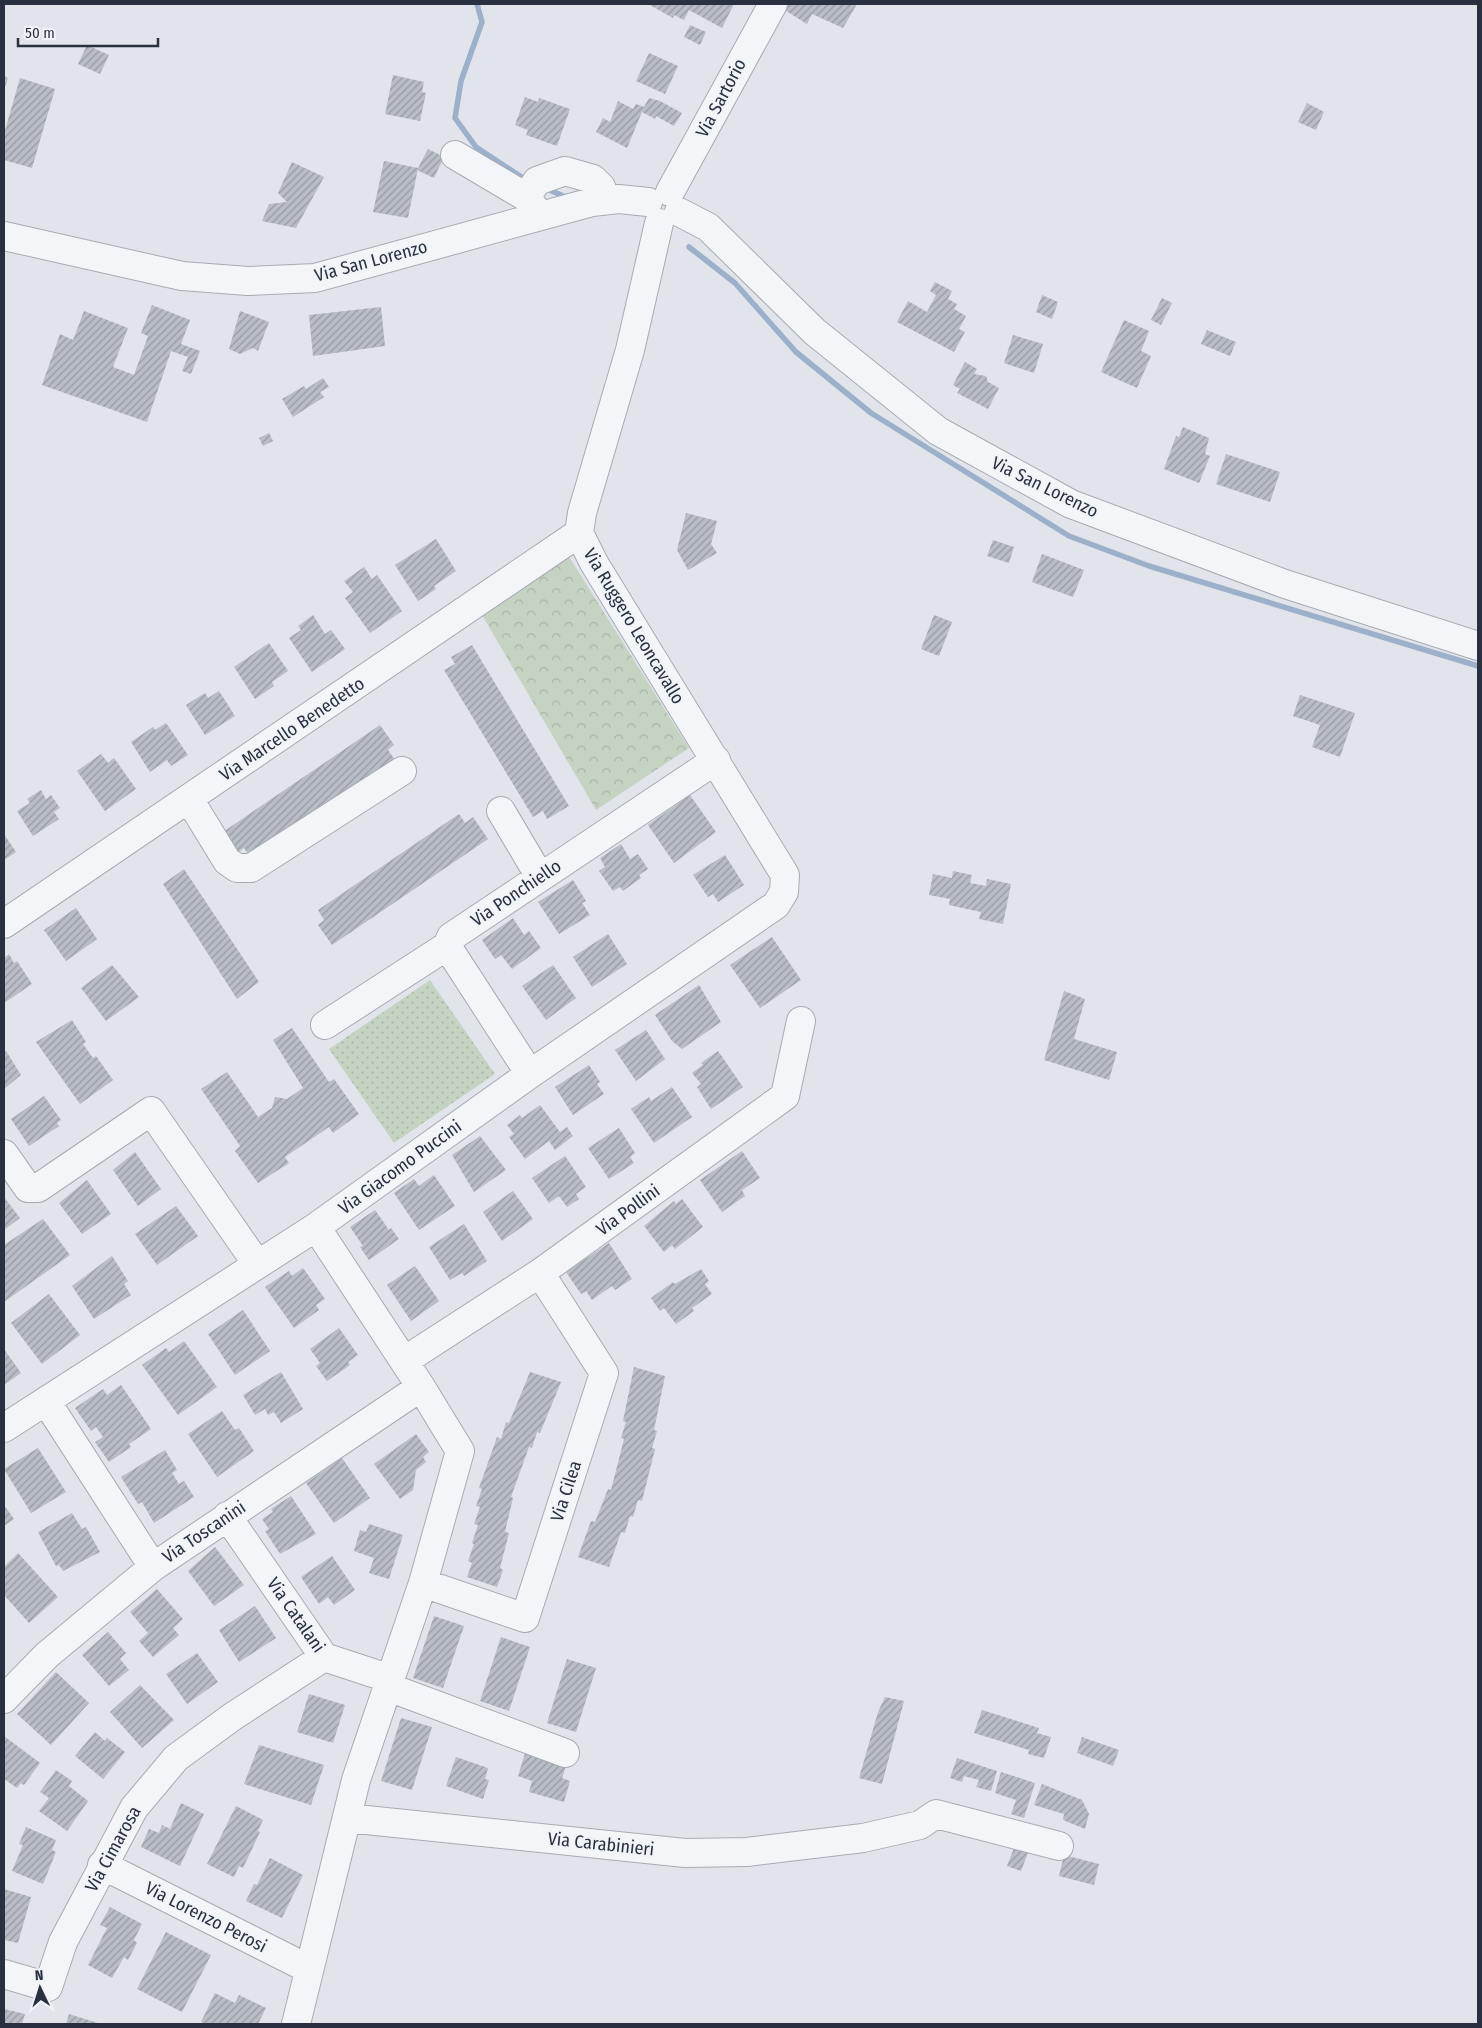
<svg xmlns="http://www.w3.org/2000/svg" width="1482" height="2028" font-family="'Fira Sans Condensed',sans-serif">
	<defs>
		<pattern id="grass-dots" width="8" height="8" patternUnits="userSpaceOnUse" patternTransform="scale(1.25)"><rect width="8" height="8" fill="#c5d4c2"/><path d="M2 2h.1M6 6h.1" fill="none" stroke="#a9b6a8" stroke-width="1.8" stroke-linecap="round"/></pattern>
		<pattern id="forest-crowns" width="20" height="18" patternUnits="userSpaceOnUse" patternTransform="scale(1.25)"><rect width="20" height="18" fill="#c5d4c2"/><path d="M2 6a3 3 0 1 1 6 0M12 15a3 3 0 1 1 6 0" fill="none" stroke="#a9b6a8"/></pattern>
		<pattern id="building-hatch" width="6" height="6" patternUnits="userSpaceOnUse" patternTransform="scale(1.25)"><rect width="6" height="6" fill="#b8bdc6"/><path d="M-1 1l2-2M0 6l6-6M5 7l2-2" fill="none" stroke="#969aa2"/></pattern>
	</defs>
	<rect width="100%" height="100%" fill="#e1e4ea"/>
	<path fill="url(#grass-dots)" d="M 430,980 L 495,1074 L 394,1143 L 329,1049 Z"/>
	<path fill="url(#forest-crowns)" d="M 568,555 L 689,748 L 596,810 L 482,615 Z"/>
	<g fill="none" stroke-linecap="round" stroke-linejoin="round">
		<path stroke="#9cb0ca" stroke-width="5.5" d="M 477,4 L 482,22 L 461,81 L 455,118 L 476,147 L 529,182
			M 545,188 L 568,198
			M 689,247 L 735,283 L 796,352 L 871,413 L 1069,536 L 1149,566 L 1478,666"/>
	</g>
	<path fill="url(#building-hatch)" d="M 648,4 L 734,4 L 722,28 L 689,10 L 684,20 L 674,15 L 673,18 Z
		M 786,4 L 857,4 L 843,28 L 812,14 L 807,24 L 783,9 Z
		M 690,25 L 706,32 L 700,45 L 684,37 Z
		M 87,45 L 109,55 L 100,74 L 78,64 Z
		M 649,53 L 678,66 L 665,94 L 636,81 Z
		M 393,75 L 424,82 L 422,92 L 426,93 L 420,121 L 385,114 Z
		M 4,76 L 8,78 L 4,91 Z
		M 20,78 L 55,89 L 32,168 L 4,160 L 4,134 Z
		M 525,97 L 538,102 L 539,98 L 570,109 L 557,146 L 526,135 L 528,130 L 515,125 Z
		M 649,98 L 660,101 L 682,113 L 674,126 L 656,116 L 655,119 L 642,112 L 627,148 L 596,132 L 603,118 L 610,122 L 618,101 L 633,109 L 636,104 L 644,107 Z
		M 1307,103 L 1324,112 L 1316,130 L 1298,122 Z
		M 428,149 L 444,157 L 434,178 L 417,170 Z
		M 384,161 L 418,168 L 408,218 L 373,212 Z
		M 292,162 L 324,177 L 296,228 L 262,221 L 269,204 L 287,202 L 278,193 Z
		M 935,282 L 952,291 L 948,299 L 957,304 L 954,309 L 966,316 L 959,329 L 965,332 L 954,352 L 897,322 L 908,301 L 927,312 L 936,295 L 930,291 Z
		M 1042,295 L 1058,302 L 1052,319 L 1036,312 Z
		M 1162,298 L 1172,303 L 1161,325 L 1151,320 Z
		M 152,305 L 190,320 L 181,344 L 200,351 L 191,374 L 182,371 L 188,357 L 171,351 L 147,422 L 42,385 L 60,334 L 73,340 L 84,311 L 128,328 L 113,367 L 134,375 L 148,336 L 141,333 Z
		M 381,307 L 385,346 L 313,356 L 309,315 Z
		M 240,311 L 269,322 L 258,351 L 253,348 L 240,354 L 229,349 Z
		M 1124,320 L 1149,331 L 1141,351 L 1151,356 L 1137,388 L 1101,372 Z
		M 1207,330 L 1236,342 L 1230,356 L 1201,344 Z
		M 1013,335 L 1043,344 L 1034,373 L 1004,363 Z
		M 965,362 L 977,369 L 974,374 L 986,376 L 988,382 L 999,388 L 988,409 L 957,393 L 960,389 L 953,385 Z
		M 323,378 L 329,387 L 320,392 L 324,397 L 293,417 L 282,399 L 304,386 L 306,389 Z
		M 1183,427 L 1209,438 L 1205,454 L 1210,456 L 1199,483 L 1164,469 L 1176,436 L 1179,437 Z
		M 269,433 L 273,441 L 263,446 L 259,438 Z
		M 1226,454 L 1280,472 L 1270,502 L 1216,484 Z
		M 686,513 L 717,521 L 711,544 L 717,553 L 688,570 L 677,550 Z
		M 436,539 L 456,571 L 434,586 L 436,589 L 418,601 L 395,565 Z
		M 993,540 L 1014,547 L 1009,563 L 987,556 Z
		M 1042,554 L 1084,570 L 1073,597 L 1032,582 Z
		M 364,567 L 372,579 L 377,575 L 402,611 L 370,633 L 345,598 L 353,592 L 344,581 Z
		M 313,615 L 325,634 L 331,630 L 345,649 L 312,672 L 289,638 L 301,630 L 298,626 Z
		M 934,615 L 952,622 L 939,656 L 921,649 Z
		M 269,643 L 288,671 L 272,682 L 274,686 L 255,699 L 234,667 Z
		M 472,645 L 569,806 L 547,819 L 543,811 L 533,817 L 444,670 L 455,664 L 451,657 Z
		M 219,691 L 235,716 L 205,735 L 186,705 L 205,693 L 208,698 Z
		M 1300,695 L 1355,713 L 1340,757 L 1312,747 L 1320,725 L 1293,716 Z
		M 166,723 L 188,755 L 171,766 L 167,760 L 150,772 L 131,742 L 153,727 L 155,730 Z
		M 380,725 L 394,745 L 388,750 L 395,760 L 251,858 L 244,848 L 237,853 L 223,832 Z
		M 101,754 L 108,763 L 114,758 L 136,789 L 105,811 L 77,771 Z
		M 41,790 L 46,799 L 51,795 L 60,808 L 54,812 L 59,819 L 33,836 L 17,811 L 30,803 L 27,799 Z
		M 690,795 L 716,832 L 674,863 L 648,825 Z
		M 459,814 L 465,823 L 473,817 L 488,839 L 332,945 L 318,925 L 324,920 L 318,910 Z
		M 4,834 L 16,852 L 4,860 Z
		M 621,844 L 630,859 L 638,854 L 648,869 L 639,875 L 641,878 L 623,891 L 620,887 L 613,891 L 599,871 L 605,867 L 600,858 Z
		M 725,855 L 744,885 L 718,902 L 713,894 L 708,897 L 693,875 Z
		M 184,869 L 259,982 L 237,999 L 163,884 Z
		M 953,871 L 972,875 L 970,883 L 986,886 L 987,879 L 1011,884 L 1003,924 L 979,919 L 981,912 L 949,905 L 950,899 L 929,895 L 933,874 L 952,878 Z
		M 573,880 L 586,901 L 582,903 L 590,915 L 559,934 L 538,902 Z
		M 76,908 L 97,939 L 66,961 L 44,930 Z
		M 513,918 L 524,935 L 529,931 L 541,948 L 512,969 L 501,955 L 495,959 L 482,940 Z
		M 608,934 L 627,964 L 592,987 L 573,957 Z
		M 772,937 L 801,980 L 760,1008 L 730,965 Z
		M 9,954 L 14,963 L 17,961 L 32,984 L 4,1003 L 4,958 Z
		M 112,965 L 139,997 L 106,1021 L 81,988 Z
		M 553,965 L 576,998 L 546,1020 L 522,986 Z
		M 699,985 L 721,1022 L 682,1049 L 672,1041 L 655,1015 Z
		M 1064,991 L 1085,999 L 1074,1039 L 1117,1052 L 1109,1080 L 1044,1060 Z
		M 72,1020 L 86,1042 L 83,1044 L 93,1058 L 96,1056 L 113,1080 L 80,1104 L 36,1042 Z
		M 292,1028 L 329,1082 L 334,1079 L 359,1114 L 333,1133 L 329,1127 L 285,1157 L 289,1163 L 258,1183 L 235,1151 L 240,1146 L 201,1089 L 227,1072 L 258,1117 L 272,1108 L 275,1097 L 287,1099 L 303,1088 L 273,1040 Z
		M 646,1030 L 665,1059 L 636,1081 L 615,1050 Z
		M 6,1051 L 21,1075 L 4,1089 L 4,1053 Z
		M 718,1051 L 743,1087 L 711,1109 L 697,1087 L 701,1084 L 692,1073 L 703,1065 L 701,1063 Z
		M 589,1065 L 600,1082 L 597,1084 L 604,1094 L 573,1115 L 555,1087 Z
		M 672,1087 L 692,1117 L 654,1143 L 631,1109 L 649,1097 L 651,1101 Z
		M 44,1096 L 61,1120 L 57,1123 L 59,1126 L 29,1146 L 11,1119 Z
		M 540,1105 L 560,1132 L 567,1127 L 573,1136 L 555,1150 L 549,1141 L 525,1159 L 509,1137 L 514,1134 L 507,1125 L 520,1115 L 522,1118 Z
		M 619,1128 L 635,1153 L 630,1157 L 634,1163 L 609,1179 L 588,1148 Z
		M 480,1136 L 506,1170 L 474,1192 L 452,1155 Z
		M 742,1151 L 760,1178 L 742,1190 L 745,1196 L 722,1212 L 700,1180 Z
		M 135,1152 L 161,1189 L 138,1206 L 113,1170 Z
		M 565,1156 L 586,1187 L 576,1194 L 579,1199 L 567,1207 L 559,1196 L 549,1203 L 532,1178 Z
		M 434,1175 L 455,1206 L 419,1230 L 394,1193 L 414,1179 L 419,1186 Z
		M 87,1180 L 111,1214 L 82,1234 L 59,1203 Z
		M 513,1191 L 533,1219 L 502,1241 L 483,1212 Z
		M 4,1197 L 20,1218 L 4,1230 Z
		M 682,1199 L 703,1227 L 675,1249 L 672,1245 L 664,1252 L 644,1226 L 674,1201 L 676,1204 Z
		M 176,1206 L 198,1236 L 157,1265 L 135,1234 Z
		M 375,1210 L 389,1230 L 391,1228 L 399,1239 L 369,1260 L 360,1247 L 363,1246 L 350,1227 Z
		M 43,1219 L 70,1255 L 4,1302 L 4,1245 Z
		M 464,1224 L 487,1261 L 464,1276 L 462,1273 L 450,1280 L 429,1247 Z
		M 609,1243 L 632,1279 L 615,1290 L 612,1286 L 592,1300 L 586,1291 L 581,1294 L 566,1272 Z
		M 112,1256 L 128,1281 L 124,1284 L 131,1295 L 94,1319 L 72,1286 Z
		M 415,1266 L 439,1301 L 411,1321 L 387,1285 Z
		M 303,1268 L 325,1299 L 316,1305 L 319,1310 L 294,1328 L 265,1287 L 289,1271 L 292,1276 Z
		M 701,1269 L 709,1281 L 705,1284 L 712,1294 L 692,1308 L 694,1311 L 676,1324 L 664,1308 L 660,1311 L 651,1298 L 673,1282 L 675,1284 Z
		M 49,1294 L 80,1335 L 42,1364 L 11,1323 Z
		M 243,1310 L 270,1351 L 235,1375 L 208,1334 Z
		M 339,1328 L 358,1355 L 348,1362 L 350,1365 L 327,1381 L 316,1366 L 320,1363 L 310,1349 Z
		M 184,1341 L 217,1387 L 178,1415 L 142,1365 L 166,1348 L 169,1352 Z
		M 4,1349 L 21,1373 L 4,1385 Z
		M 634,1367 L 665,1376 L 654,1430 L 657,1431 L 652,1448 L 655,1449 L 642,1501 L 638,1500 L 633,1517 L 630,1516 L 625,1533 L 621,1532 L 609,1567 L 578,1557 L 591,1521 L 595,1522 L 608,1489 L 611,1490 L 624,1439 L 621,1438 L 626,1422 L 623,1421 Z
		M 281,1372 L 303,1409 L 281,1423 L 274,1412 L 268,1415 L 265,1409 L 255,1415 L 243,1395 Z
		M 530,1372 L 561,1382 L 540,1433 L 537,1432 L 532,1448 L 529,1447 L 511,1497 L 513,1498 L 505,1532 L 509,1533 L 500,1568 L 503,1570 L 497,1587 L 467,1577 L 472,1563 L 468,1561 L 474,1544 L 472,1543 L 478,1525 L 474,1524 L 480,1507 L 476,1506 L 482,1489 L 479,1488 L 497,1437 L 501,1439 L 506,1422 L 509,1423 Z
		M 121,1385 L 151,1429 L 129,1444 L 131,1447 L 109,1462 L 95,1442 L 103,1437 L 96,1427 L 91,1431 L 75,1408 L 103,1389 L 107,1395 Z
		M 222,1411 L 235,1430 L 239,1428 L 254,1451 L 217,1477 L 188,1434 Z
		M 416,1434 L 429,1452 L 423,1457 L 426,1462 L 416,1470 L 413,1490 L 400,1499 L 374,1464 Z
		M 38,1448 L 66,1492 L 31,1513 L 4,1469 Z
		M 165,1450 L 177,1470 L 172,1473 L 179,1484 L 184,1481 L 194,1497 L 154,1523 L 142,1502 L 138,1504 L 121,1477 Z
		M 342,1458 L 370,1498 L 334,1523 L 306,1483 Z
		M 291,1496 L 316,1534 L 280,1554 L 265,1531 L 269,1529 L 262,1519 L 273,1512 L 271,1509 Z
		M 4,1505 L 14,1519 L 4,1526 Z
		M 72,1513 L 82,1529 L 86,1527 L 100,1552 L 63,1571 L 59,1565 L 56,1566 L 38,1532 Z
		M 369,1524 L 403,1535 L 389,1579 L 369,1573 L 374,1558 L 354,1551 L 360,1530 L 366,1532 Z
		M 215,1547 L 244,1585 L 214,1606 L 188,1571 Z
		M 18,1553 L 58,1597 L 29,1623 L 4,1595 L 4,1567 Z
		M 332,1556 L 355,1590 L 334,1605 L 328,1597 L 319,1604 L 301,1577 Z
		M 157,1589 L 183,1619 L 173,1628 L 179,1635 L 153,1657 L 139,1641 L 148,1633 L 130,1612 Z
		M 255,1606 L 276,1638 L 239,1662 L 219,1630 Z
		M 434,1616 L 464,1626 L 443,1688 L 413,1678 Z
		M 108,1632 L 126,1653 L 120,1659 L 129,1670 L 109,1686 L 82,1655 Z
		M 501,1637 L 530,1647 L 509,1711 L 480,1701 Z
		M 197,1653 L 218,1682 L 187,1704 L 166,1674 Z
		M 567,1659 L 596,1668 L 576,1732 L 547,1723 Z
		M 56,1672 L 89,1703 L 51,1745 L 17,1714 Z
		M 140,1685 L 174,1720 L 142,1748 L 110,1712 Z
		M 309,1694 L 345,1705 L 333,1743 L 297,1732 Z
		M 885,1697 L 904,1701 L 882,1784 L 859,1778 L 878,1712 Z
		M 982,1710 L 1039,1728 L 1037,1733 L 1051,1737 L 1044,1758 L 1028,1754 L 1029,1750 L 974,1733 Z
		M 401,1718 L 432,1727 L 412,1790 L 381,1781 Z
		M 95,1732 L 105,1741 L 107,1738 L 125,1752 L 103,1779 L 75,1756 Z
		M 4,1736 L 40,1763 L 24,1785 L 21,1783 L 17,1788 L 4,1779 Z
		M 1082,1737 L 1119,1750 L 1113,1766 L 1077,1753 Z
		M 259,1745 L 324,1765 L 311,1805 L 244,1784 Z
		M 527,1747 L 568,1760 L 562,1778 L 570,1781 L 564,1802 L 529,1792 L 532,1781 L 518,1776 Z
		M 456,1757 L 488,1768 L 485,1779 L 489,1780 L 483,1799 L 446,1786 Z
		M 957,1758 L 997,1771 L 991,1791 L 976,1787 L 979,1780 L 964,1776 L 962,1782 L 950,1778 Z
		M 56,1770 L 72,1781 L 69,1786 L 88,1801 L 67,1831 L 39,1811 L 49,1798 L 40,1792 Z
		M 1001,1772 L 1035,1783 L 1024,1818 L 1011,1814 L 1016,1800 L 995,1793 Z
		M 1042,1784 L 1082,1800 L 1089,1814 L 1085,1829 L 1063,1820 L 1064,1814 L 1034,1805 Z
		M 181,1803 L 204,1814 L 180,1866 L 141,1847 L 149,1829 L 159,1833 L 162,1825 L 170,1829 Z
		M 236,1806 L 263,1820 L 258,1831 L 260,1832 L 243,1868 L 239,1866 L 234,1877 L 207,1864 Z
		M 26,1827 L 56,1840 L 52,1850 L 56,1852 L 43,1884 L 12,1871 L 23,1845 L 19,1844 Z
		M 1014,1848 L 1028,1853 L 1021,1871 L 1007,1866 Z
		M 1064,1855 L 1099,1864 L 1094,1885 L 1059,1876 Z
		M 270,1858 L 303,1875 L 282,1918 L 246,1901 L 254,1884 L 257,1885 Z
		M 4,1889 L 31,1897 L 18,1943 L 4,1940 Z
		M 110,1907 L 142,1924 L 134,1940 L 137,1943 L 128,1960 L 124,1957 L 112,1978 L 88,1965 L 107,1928 L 100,1925 Z
		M 166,1932 L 211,1955 L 182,2012 L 137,1989 Z
		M 215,1993 L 235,2003 L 239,1995 L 266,2008 L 258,2024 L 205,2024 L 201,2022 Z
		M 4,2009 L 25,2014 L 22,2024 L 4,2024 Z
		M 69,2014 L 101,2024 L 66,2024 Z"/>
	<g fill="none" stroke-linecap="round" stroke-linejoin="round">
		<defs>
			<path id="minor" d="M 455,155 L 526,197 L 540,215
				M 670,192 L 773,4
				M 526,197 L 537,181 L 565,171 L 593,179 L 601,187 L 606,200
				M 679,212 L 708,227 L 815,332 L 938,431 L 1071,504 L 1285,584 L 1478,646
				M 4,236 L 182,276 L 248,281 L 315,278 L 592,202 L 619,199 L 648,202
				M 189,799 L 227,861 L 237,868 L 251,868 L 402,771
				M 501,811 L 540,877
				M 4,924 L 579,533
				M 325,1025 L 447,946
				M 530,1074 L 447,946 L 451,937 L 716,760
				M 4,1154 L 28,1188 L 38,1188 L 151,1111 L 257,1264
				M 404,1361 L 540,1273 L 785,1096 L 801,1021
				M 46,1401 L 153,1567
				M 4,1428 L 316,1227 L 530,1074 L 776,905 L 784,892 L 785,875 L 594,563 L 579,533 L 582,513 L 630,350 L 659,223
				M 227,1516 L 324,1657 L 391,1679
				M 423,1583 L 525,1618 L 604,1373 L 540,1273
				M 388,1687 L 565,1753
				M 4,1699 L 47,1655 L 153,1567 L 421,1387
				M 347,1818 L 685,1853 L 747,1852 L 863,1838 L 920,1825 L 936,1814 L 1059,1846
				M 102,1865 L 309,1969
				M 4,1974 L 48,1987 L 63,1942 L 134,1808 L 176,1758 L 232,1717 L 324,1657
				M 296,2024 L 356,1780 L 423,1583 L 460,1451 L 421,1387 L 316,1227"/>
		</defs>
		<use href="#minor" stroke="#a6abb4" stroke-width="30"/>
		<use href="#minor" stroke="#f4f5f8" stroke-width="28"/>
	</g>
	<g text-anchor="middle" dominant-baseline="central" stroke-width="4" stroke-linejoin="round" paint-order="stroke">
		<g font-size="18" fill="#293141" stroke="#f0f3f7">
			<text transform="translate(721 98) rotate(-62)">Via Sartorio</text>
			<text transform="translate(371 261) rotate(-15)">Via San Lorenzo</text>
			<text transform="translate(1045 487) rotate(26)">Via San Lorenzo</text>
			<text transform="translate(634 626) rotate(59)">Via Ruggero Leoncavallo</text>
			<text transform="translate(292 729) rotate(-34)">Via Marcello Benedetto</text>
			<text transform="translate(516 893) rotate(-34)">Via Ponchiello</text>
			<text transform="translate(400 1167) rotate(-36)">Via Giacomo Puccini</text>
			<text transform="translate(628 1210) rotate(-36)">Via Pollini</text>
			<text transform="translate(566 1491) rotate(-72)">Via Cilea</text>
			<text transform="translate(204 1532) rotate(-34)">Via Toscanini</text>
			<text transform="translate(296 1615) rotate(55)">Via Catalani</text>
			<text transform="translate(601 1844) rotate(6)">Via Carabinieri</text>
			<text transform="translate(113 1849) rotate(-61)">Via Cimarosa</text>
			<text transform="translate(206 1917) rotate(27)">Via Lorenzo Perosi</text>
		</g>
	</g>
	<rect width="1482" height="2028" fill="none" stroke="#293141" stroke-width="10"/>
	<g transform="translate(40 1988) rotate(356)" stroke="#f0f3f7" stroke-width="4" paint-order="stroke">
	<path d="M0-4L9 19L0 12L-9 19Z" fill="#293141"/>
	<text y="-8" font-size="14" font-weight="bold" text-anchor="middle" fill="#293141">N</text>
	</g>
	<path d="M18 38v8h140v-8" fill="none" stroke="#293141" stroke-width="2.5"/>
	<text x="25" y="38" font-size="15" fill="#293141" stroke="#f0f3f7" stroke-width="4" paint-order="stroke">50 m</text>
</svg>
